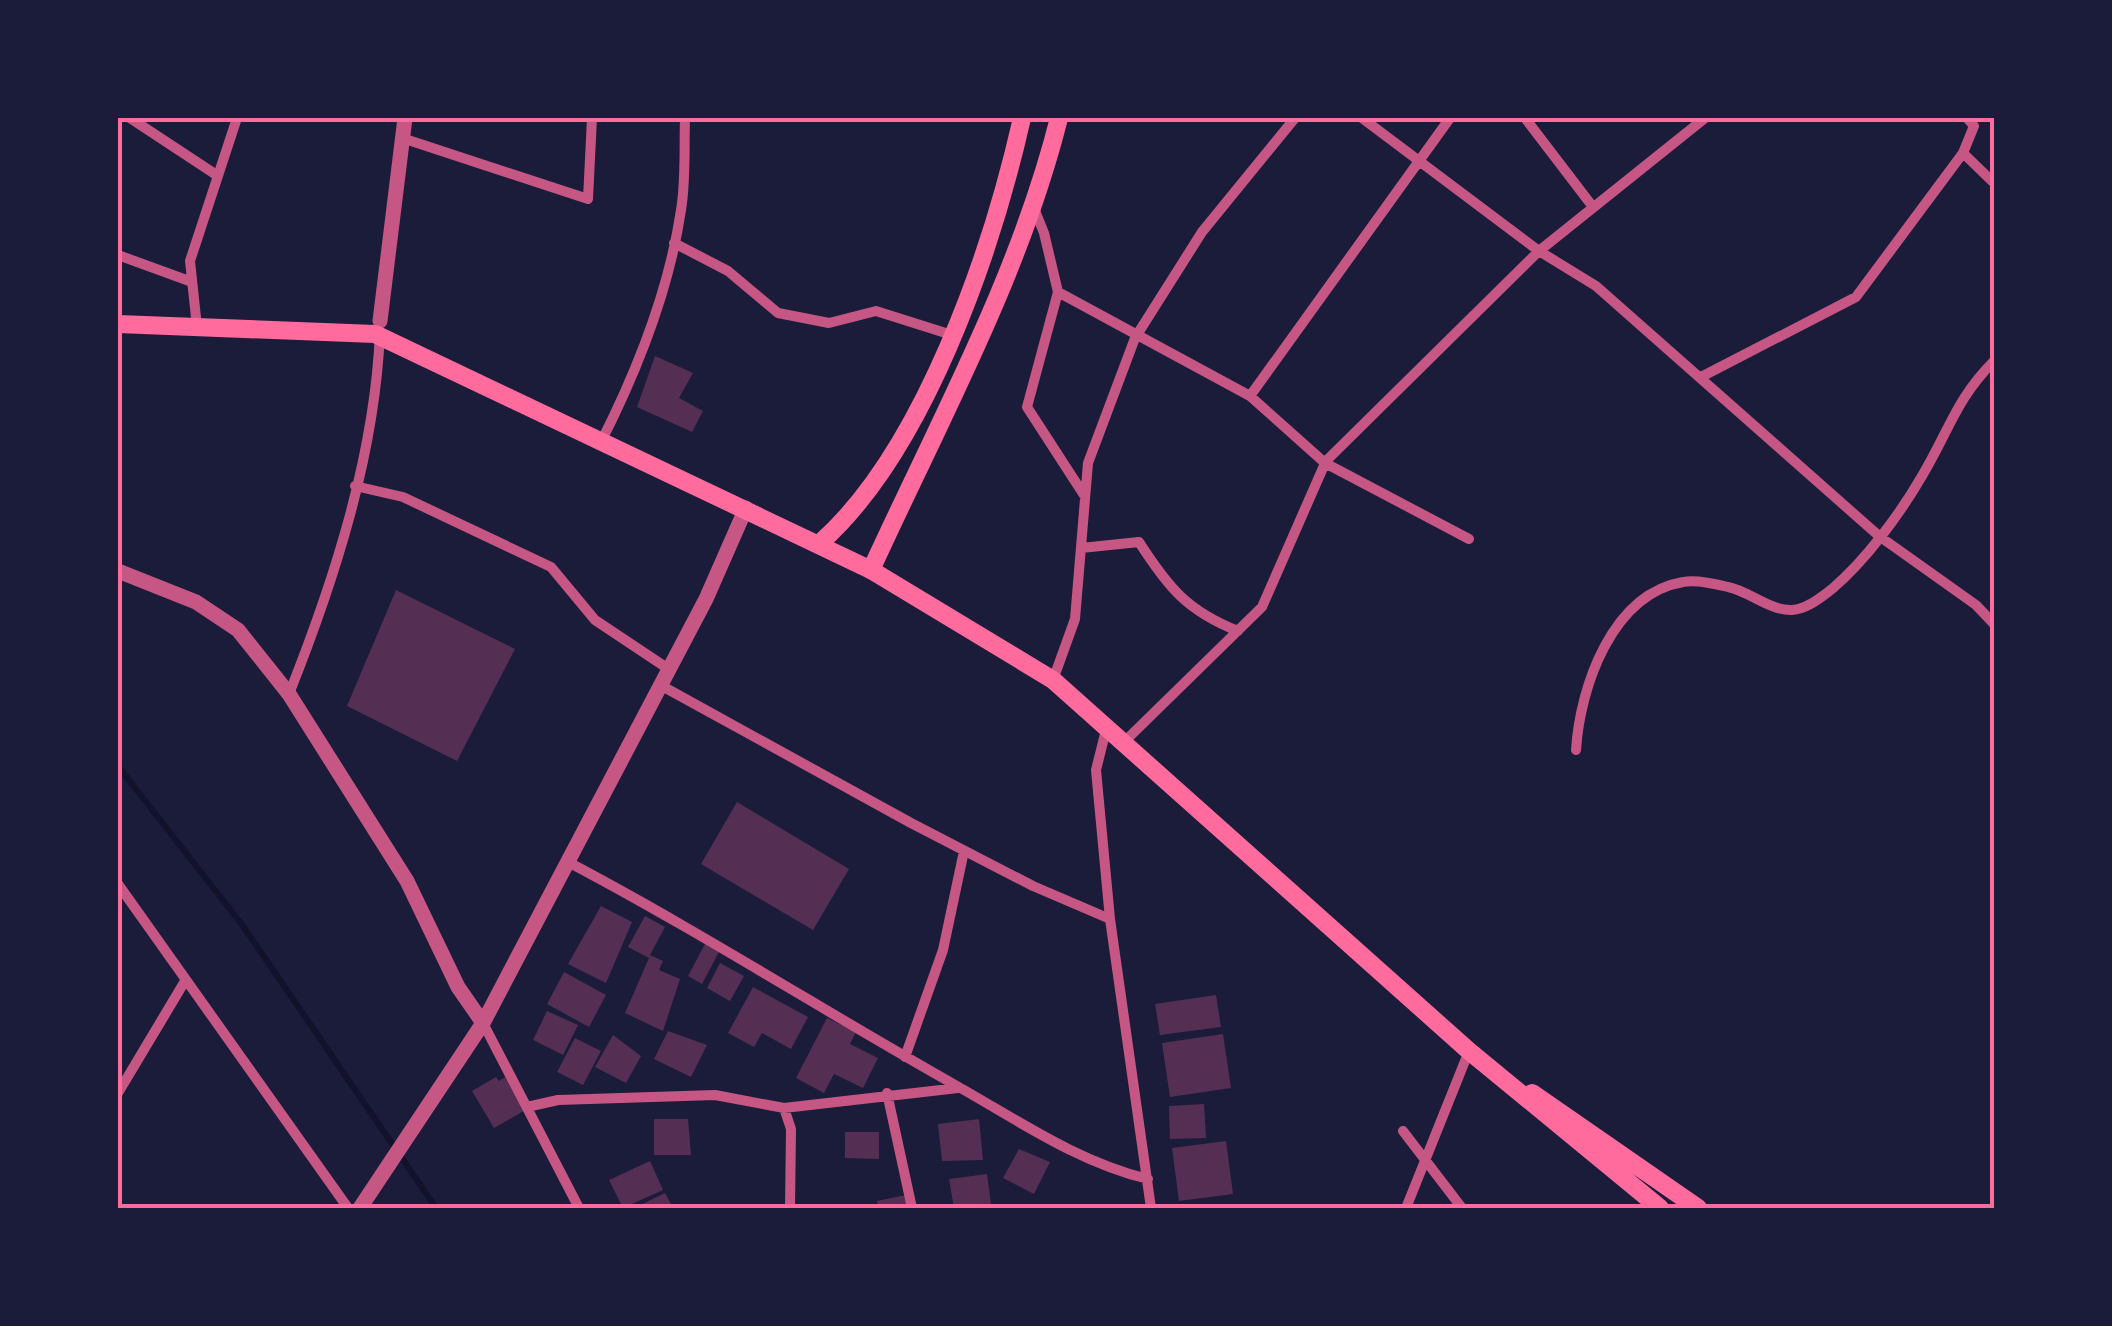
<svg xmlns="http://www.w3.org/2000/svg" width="2112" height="1326" font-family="'Fira Sans Condensed',sans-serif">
	<rect width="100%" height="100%" fill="#1b1b3a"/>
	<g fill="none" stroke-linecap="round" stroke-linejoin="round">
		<path stroke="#12122b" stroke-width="6" d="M 118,766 L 243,926 L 436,1208"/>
	</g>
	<path fill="#542f53" d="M 655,356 L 693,373 L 679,398 L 703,411 L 692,432 L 637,407 Z
		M 396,590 L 515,649 L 457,761 L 347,706 Z
		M 737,802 L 849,869 L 813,930 L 701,864 Z
		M 601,906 L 632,922 L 606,983 L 568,964 Z
		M 645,916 L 665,927 L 650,955 L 663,961 L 659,970 L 680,979 L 663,1031 L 625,1013 L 649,958 L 628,947 Z
		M 706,942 L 720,950 L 702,984 L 688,976 Z
		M 720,963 L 744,976 L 730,1001 L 707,988 Z
		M 564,972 L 606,995 L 589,1027 L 547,1004 Z
		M 753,987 L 808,1017 L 791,1049 L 762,1033 L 754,1047 L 728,1033 Z
		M 1216,995 L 1221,1027 L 1160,1035 L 1155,1004 Z
		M 547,1011 L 578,1025 L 563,1055 L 533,1040 Z
		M 827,1018 L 856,1032 L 850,1044 L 878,1058 L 863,1088 L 834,1074 L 824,1093 L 796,1078 Z
		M 668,1031 L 707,1045 L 691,1077 L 654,1059 Z
		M 1223,1034 L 1231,1088 L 1170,1097 L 1162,1043 Z
		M 613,1035 L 641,1056 L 626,1083 L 595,1067 Z
		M 575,1038 L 601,1051 L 583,1085 L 557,1072 Z
		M 496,1077 L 499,1081 L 505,1077 L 527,1109 L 494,1128 L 472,1091 Z
		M 1204,1104 L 1206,1138 L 1170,1139 L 1169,1106 Z
		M 654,1119 L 688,1119 L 691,1155 L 654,1155 Z
		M 979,1119 L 983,1160 L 942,1161 L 938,1124 Z
		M 845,1132 L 879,1132 L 879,1159 L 845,1158 Z
		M 1226,1141 L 1233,1194 L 1179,1201 L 1172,1148 Z
		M 1019,1149 L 1050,1162 L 1034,1194 L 1003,1178 Z
		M 650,1161 L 663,1190 L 623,1208 L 609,1180 Z
		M 987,1174 L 991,1204 L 954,1208 L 949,1179 Z
		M 665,1193 L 673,1208 L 634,1208 Z
		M 906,1195 L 909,1208 L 878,1208 L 877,1201 Z"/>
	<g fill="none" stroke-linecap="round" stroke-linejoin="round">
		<path stroke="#c65784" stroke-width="10" d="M 130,118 L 218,176
			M 1362,118 L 1539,251 L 1596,286 L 1879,536 L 1976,605 L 1994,624
			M 1525,118 L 1593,207
			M 402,138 L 588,199 L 592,118
			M 1963,153 L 1994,183
			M 1034,208 L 1044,233 L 1058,292 L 1027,407 L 1084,495
			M 674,243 L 728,271 L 778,313 L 829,323 L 876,311 L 952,335
			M 118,255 L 192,282
			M 1058,292 L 1250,396 L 1450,118
			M 197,327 L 190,261 L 237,118
			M 1701,377 L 1856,297 L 1963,153 L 1974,126 L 1967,118
			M 1250,396 L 1325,463 L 1469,539
			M 601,442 C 638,369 669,291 681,210 C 686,180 684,148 685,118
			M 355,486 L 403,497 L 551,567 L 595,620 L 670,670
			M 1081,548 L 1139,542 C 1168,587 1187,611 1238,631
			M 1053,680 L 1075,619 L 1088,463 L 1135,338 L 1202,232 L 1295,118
			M 662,686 L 911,823 L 1033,886 L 1110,919
			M 289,694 C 334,581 375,455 380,332
			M 1106,730 L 1096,770 L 1110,919 L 1151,1208
			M 1123,743 L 1262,607 L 1326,461 L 1539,251 L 1705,118
			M 1576,750 C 1580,687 1612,594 1683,582 C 1696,579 1716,584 1728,587 C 1749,591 1770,611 1792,610 C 1807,609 1820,598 1832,589 C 1866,560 1900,514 1922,476 C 1949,431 1956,399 1994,361
			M 568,862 C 701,932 827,1013 957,1086 C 1019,1121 1078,1162 1148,1179
			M 118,884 L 348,1208
			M 483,1023 L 579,1208
			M 905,1057 L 943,950 L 964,851
			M 118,1093 L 185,981
			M 887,1093 L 912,1208
			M 527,1107 L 558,1100 L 715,1095 L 784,1108 L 958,1088
			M 784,1108 L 791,1129 L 790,1208
			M 1403,1131 L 1462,1208
			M 1406,1208 L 1469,1051"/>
		<path stroke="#c65784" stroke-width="15" d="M 380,321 L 405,118
			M 118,571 L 196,602 L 238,630 L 289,694 L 407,881 L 458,987 L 483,1023
			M 360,1208 L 483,1023 L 706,599 L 746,508"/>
		<path stroke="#ff6b9d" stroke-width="18" d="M 871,570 L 1053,680 L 1469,1051 L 1660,1208
			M 1532,1093 L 1698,1208"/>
		<path stroke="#ff6b9d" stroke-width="18" d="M 118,324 L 375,334 L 871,570 C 939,421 1019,277 1059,118
			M 820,543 C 924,451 992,251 1022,118"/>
	</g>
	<rect width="2112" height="1326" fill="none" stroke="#1b1b3a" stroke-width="240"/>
	<rect x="120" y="120" width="1872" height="1086" fill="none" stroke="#ff6b9d" stroke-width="4"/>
</svg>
